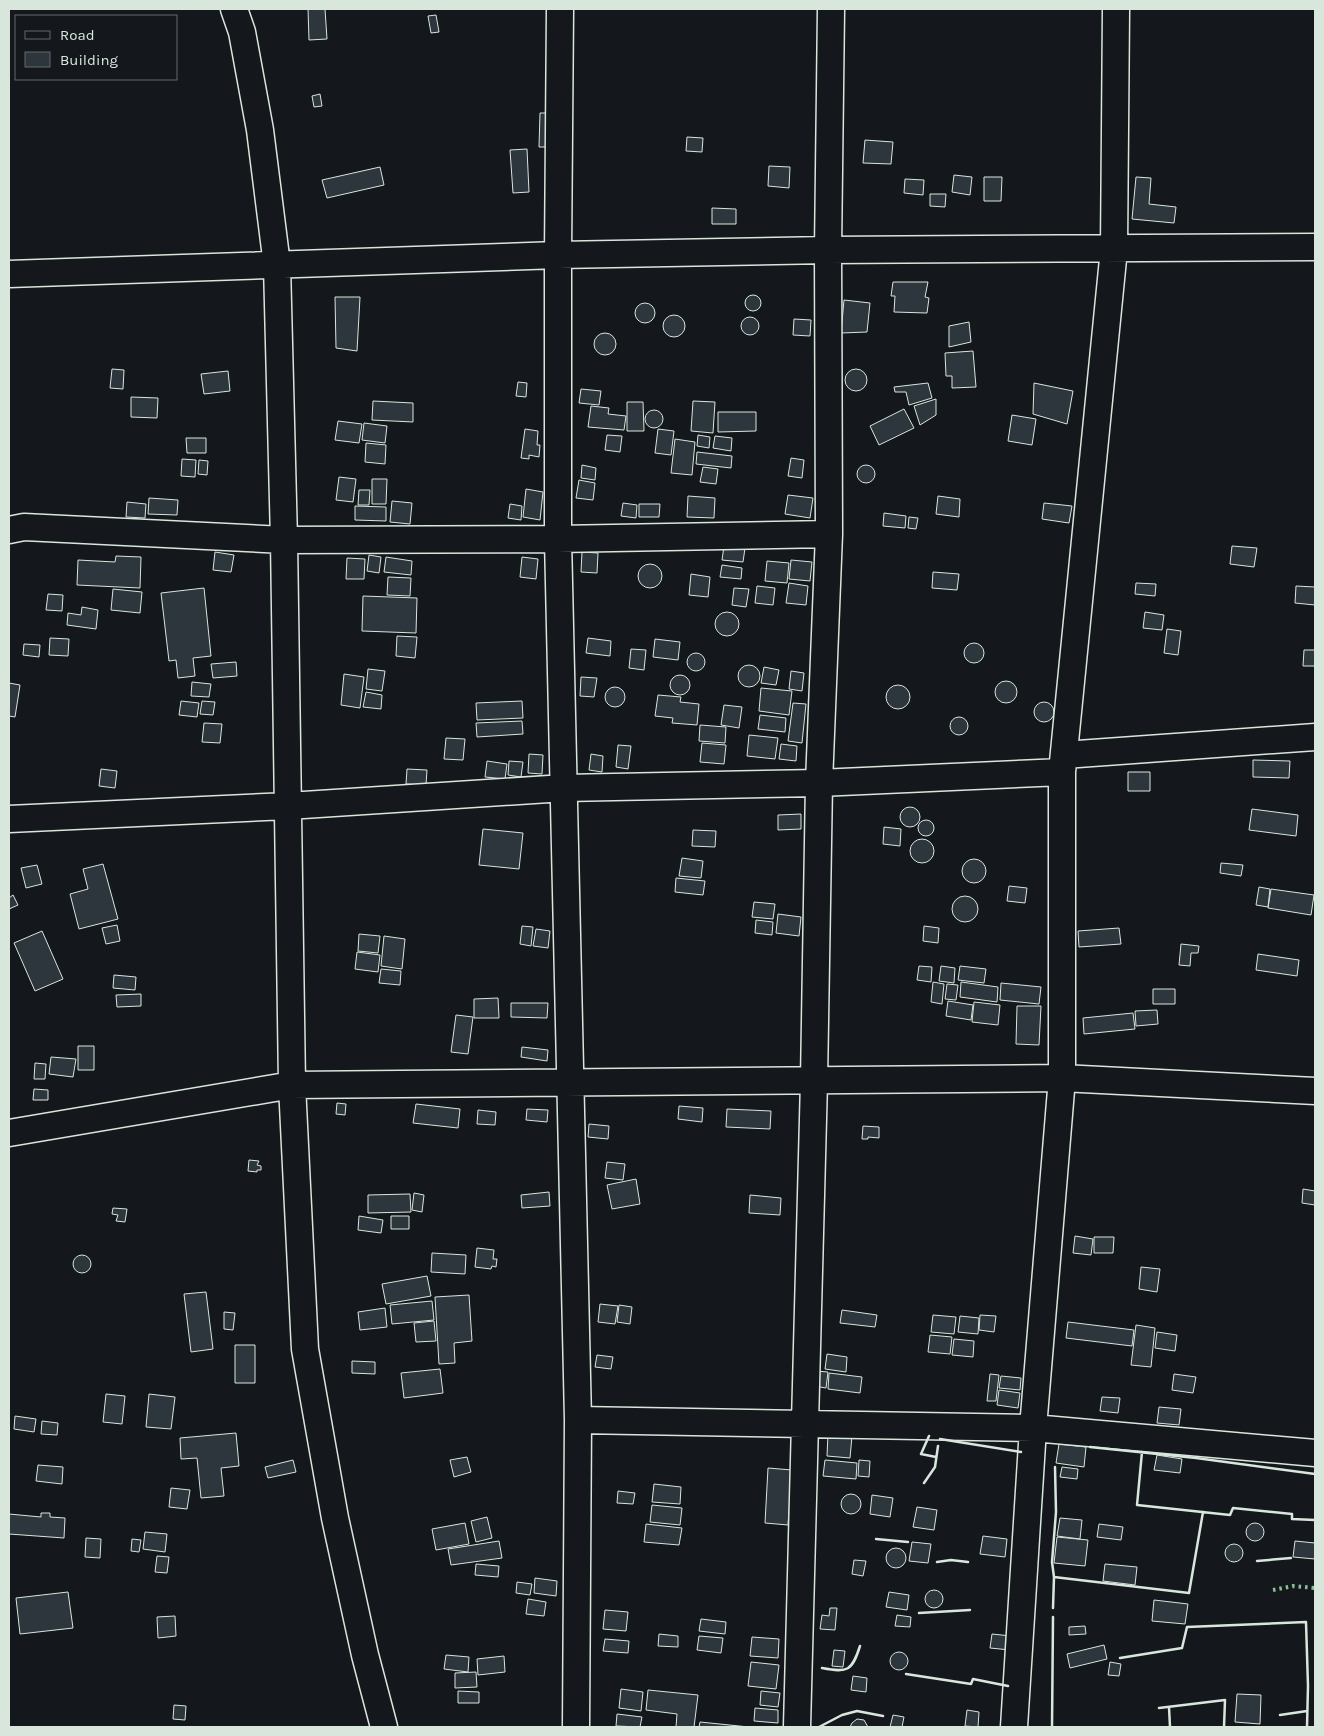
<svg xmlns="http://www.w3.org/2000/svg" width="1324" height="1736" font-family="Karla,sans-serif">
	<rect width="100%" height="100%" fill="#14181c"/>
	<path fill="#2c363c" stroke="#d8e6dc" d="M 308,9 L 325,9 L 327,39 L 309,40 Z
		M 436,15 L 439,32 L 431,33 L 428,16 Z
		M 320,94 L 322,106 L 314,107 L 312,96 Z
		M 540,113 L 555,113 L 555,147 L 539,147 Z
		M 687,137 L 703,138 L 702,152 L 686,151 Z
		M 865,140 L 893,142 L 891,164 L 863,163 Z
		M 527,149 L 529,192 L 513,193 L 510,150 Z
		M 769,166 L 790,167 L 789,188 L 768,186 Z
		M 380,167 L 384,185 L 327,198 L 322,180 Z
		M 954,175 L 972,177 L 970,195 L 952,192 Z
		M 984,177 L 1002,177 L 1001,201 L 984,201 Z
		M 1136,177 L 1151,178 L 1149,204 L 1176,207 L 1174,223 L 1132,219 Z
		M 905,179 L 924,180 L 923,195 L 904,193 Z
		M 930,194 L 946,194 L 945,207 L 930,206 Z
		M 712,208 L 736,209 L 736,224 L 712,224 Z
		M 893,282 L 928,282 L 925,297 L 929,298 L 927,313 L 894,312 L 895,296 L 891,296 Z
		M745 303a8 8 0 1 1 16 0a8 8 0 1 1-16 0Z
		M 335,297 L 360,297 L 357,351 L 336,348 Z
		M 844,300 L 870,303 L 867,332 L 841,333 Z
		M635 313a10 10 0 1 1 20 0a10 10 0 1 1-20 0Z
		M663 326a11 11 0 1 1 22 0a11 11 0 1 1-22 0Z
		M741 326a9 9 0 1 1 18 0a9 9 0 1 1-18 0Z
		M 794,319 L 811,320 L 810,336 L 793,335 Z
		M 969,322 L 971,342 L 949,347 L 949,326 Z
		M594 344a11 11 0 1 1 22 0a11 11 0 1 1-22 0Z
		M 973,351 L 976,387 L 952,388 L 952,376 L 946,376 L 945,353 Z
		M 112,369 L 124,370 L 123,389 L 110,388 Z
		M845 380a11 11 0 1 1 22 0a11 11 0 1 1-22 0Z
		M 228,371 L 230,391 L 204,394 L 201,374 Z
		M 518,382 L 527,383 L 526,397 L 516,396 Z
		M 928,383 L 932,398 L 909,405 L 906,392 L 895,392 L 894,387 Z
		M 1034,383 L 1073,391 L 1067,424 L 1033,414 Z
		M 581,389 L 601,391 L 599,405 L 579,403 Z
		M 131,397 L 158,398 L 157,418 L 131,417 Z
		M 936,399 L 936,415 L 920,425 L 914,406 Z
		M 373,401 L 413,403 L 413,422 L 372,420 Z
		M 693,401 L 715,402 L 713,433 L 691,431 Z
		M 627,402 L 643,402 L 644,431 L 627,431 Z
		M 591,406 L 609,408 L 608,414 L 626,416 L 624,430 L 588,427 Z
		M 904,409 L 914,428 L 879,445 L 870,426 Z
		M645 419a9 9 0 1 1 18 0a9 9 0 1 1-18 0Z
		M 718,412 L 756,412 L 756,431 L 718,432 Z
		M 1012,415 L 1036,419 L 1032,445 L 1008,441 Z
		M 338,421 L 362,424 L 359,443 L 335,440 Z
		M 364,423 L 387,426 L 385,443 L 362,440 Z
		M 525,429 L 538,431 L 537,445 L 540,445 L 539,457 L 529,455 L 529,459 L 521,458 Z
		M 658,429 L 674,431 L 671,455 L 655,453 Z
		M 607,435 L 622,436 L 620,452 L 605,450 Z
		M 698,435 L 710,437 L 709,448 L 697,446 Z
		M 715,436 L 732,438 L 731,451 L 713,448 Z
		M 186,438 L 206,438 L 206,453 L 187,453 Z
		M 675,439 L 695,442 L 692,475 L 671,473 Z
		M 366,443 L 386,445 L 385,464 L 365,462 Z
		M 697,452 L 732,456 L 731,468 L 696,464 Z
		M 791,458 L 804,460 L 802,478 L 788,476 Z
		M 182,459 L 196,460 L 195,477 L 181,476 Z
		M 199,460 L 208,461 L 207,475 L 198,474 Z
		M 582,465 L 596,468 L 595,480 L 581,478 Z
		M857 474a9 9 0 1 1 18 0a9 9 0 1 1-18 0Z
		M 703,467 L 718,469 L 716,484 L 700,482 Z
		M 339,477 L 356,479 L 353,502 L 336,500 Z
		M 372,479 L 387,479 L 386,504 L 372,504 Z
		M 579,480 L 595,483 L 593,500 L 576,498 Z
		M 526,489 L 543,492 L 540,520 L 523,517 Z
		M 359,490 L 370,490 L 369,505 L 358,505 Z
		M 788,495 L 813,498 L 810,518 L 785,514 Z
		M 688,496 L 715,498 L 714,518 L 687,517 Z
		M 938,496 L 960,499 L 959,517 L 936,514 Z
		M 149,498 L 178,500 L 177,515 L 148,514 Z
		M 392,501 L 412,503 L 410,524 L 390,522 Z
		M 127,502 L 146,504 L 145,518 L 126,517 Z
		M 623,503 L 637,505 L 636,518 L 621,516 Z
		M 1044,503 L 1072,506 L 1069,523 L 1042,519 Z
		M 510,504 L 522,506 L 521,520 L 508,518 Z
		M 639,504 L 660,504 L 659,517 L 639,517 Z
		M 355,506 L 386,507 L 386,521 L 355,520 Z
		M 884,513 L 906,516 L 905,528 L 883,526 Z
		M 909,517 L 918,518 L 916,529 L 908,528 Z
		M 724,546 L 745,548 L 743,562 L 722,560 Z
		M 1232,546 L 1257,548 L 1254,567 L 1230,564 Z
		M 215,552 L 234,555 L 231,572 L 213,570 Z
		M 582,552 L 598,553 L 597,573 L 581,572 Z
		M 369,555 L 381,557 L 379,573 L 367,571 Z
		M 116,556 L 141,557 L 140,588 L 77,585 L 78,560 L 115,562 Z
		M 386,557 L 412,561 L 411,575 L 384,572 Z
		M 522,557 L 538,559 L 536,579 L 520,577 Z
		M 347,558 L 365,559 L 364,579 L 346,579 Z
		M 791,560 L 812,562 L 810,581 L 789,579 Z
		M 767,561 L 789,563 L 787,583 L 765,581 Z
		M638 576a12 12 0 1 1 24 0a12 12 0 1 1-24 0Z
		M 722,565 L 742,568 L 741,579 L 720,577 Z
		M 933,572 L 959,574 L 957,590 L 932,588 Z
		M 691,574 L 710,577 L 708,597 L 689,595 Z
		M 388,577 L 411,578 L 410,596 L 387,595 Z
		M 789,583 L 808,586 L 806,605 L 786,603 Z
		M 1136,583 L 1156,584 L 1155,596 L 1135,594 Z
		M 757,586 L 775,588 L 773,605 L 755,603 Z
		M 1296,586 L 1315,587 L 1315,605 L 1295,603 Z
		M 204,588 L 211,656 L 193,658 L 195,676 L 178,678 L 176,660 L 169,661 L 161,593 Z
		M 734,588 L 749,589 L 746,607 L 732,605 Z
		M 113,589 L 142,592 L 140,613 L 111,610 Z
		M 48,594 L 63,595 L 62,611 L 46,610 Z
		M 363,596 L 417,598 L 416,633 L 362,631 Z
		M 82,607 L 98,610 L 96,629 L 67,625 L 68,613 L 81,615 Z
		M715 624a12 12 0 1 1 24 0a12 12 0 1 1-24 0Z
		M 1145,612 L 1164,615 L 1162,630 L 1143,628 Z
		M 1167,629 L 1181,631 L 1178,655 L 1164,653 Z
		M 397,636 L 417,637 L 415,658 L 396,656 Z
		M 50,638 L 69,639 L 68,656 L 49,655 Z
		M 588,638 L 611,641 L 610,656 L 586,653 Z
		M 655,639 L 680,642 L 678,660 L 653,657 Z
		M964 653a10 10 0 1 1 20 0a10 10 0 1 1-20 0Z
		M 24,644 L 40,645 L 39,657 L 23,655 Z
		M 631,649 L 646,650 L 644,670 L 629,668 Z
		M 1304,650 L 1315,650 L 1315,666 L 1303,666 Z
		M687 662a9 9 0 1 1 18 0a9 9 0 1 1-18 0Z
		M 236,662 L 237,676 L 213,678 L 211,664 Z
		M738 676a11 11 0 1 1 22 0a11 11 0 1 1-22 0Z
		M 764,667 L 779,670 L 776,685 L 761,683 Z
		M 368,669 L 385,671 L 382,691 L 366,689 Z
		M 791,671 L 804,673 L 802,691 L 789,689 Z
		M 344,674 L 364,677 L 360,708 L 341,705 Z
		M670 685a10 10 0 1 1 20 0a10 10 0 1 1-20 0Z
		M 581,677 L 597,678 L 594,697 L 580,696 Z
		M995 692a11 11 0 1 1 22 0a11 11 0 1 1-22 0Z
		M 192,682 L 211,684 L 209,697 L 191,696 Z
		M 9,683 L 20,685 L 15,717 L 9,716 Z
		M886 697a12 12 0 1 1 24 0a12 12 0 1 1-24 0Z
		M605 697a10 10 0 1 1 20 0a10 10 0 1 1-20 0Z
		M 761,688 L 792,691 L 789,715 L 759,711 Z
		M 366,692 L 382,695 L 381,709 L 363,707 Z
		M 658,695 L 681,697 L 680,702 L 699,704 L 697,725 L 672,723 L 673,718 L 655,716 Z
		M 181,701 L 199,703 L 197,717 L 179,715 Z
		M 202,701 L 215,702 L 213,715 L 200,714 Z
		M 522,701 L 523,718 L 477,720 L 476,703 Z
		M1034 712a10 10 0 1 1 20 0a10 10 0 1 1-20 0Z
		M 793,703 L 806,704 L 802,743 L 788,741 Z
		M 724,705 L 742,707 L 739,728 L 721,725 Z
		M 760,715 L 786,718 L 785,732 L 758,729 Z
		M950 726a9 9 0 1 1 18 0a9 9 0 1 1-18 0Z
		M 522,721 L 523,734 L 477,737 L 476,723 Z
		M 204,723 L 222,724 L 220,743 L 202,742 Z
		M 700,725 L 726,727 L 725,743 L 699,741 Z
		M 749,735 L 778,738 L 775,759 L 747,756 Z
		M 446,738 L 465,739 L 463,760 L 444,759 Z
		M 702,743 L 726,745 L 724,764 L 700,762 Z
		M 781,744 L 797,746 L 796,761 L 779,759 Z
		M 618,745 L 631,746 L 628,769 L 616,767 Z
		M 529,754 L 543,755 L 542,774 L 528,773 Z
		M 591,754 L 603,756 L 602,772 L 589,770 Z
		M 1253,760 L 1290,761 L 1289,778 L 1253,777 Z
		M 487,761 L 507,764 L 505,779 L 485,777 Z
		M 509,761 L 523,762 L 521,777 L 508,775 Z
		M 101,769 L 117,771 L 115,788 L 99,786 Z
		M 407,769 L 427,770 L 426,785 L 406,784 Z
		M 1128,772 L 1150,772 L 1150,791 L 1128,791 Z
		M900 817a10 10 0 1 1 20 0a10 10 0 1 1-20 0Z
		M 1252,809 L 1298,815 L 1296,836 L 1249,830 Z
		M 801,814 L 801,829 L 778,830 L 778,815 Z
		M918 828a8 8 0 1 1 16 0a8 8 0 1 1-16 0Z
		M 884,827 L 901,829 L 900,846 L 883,844 Z
		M 483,829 L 523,833 L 519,869 L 479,865 Z
		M 693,830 L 716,831 L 715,847 L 692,846 Z
		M910 851a12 12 0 1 1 24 0a12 12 0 1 1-24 0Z
		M 682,858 L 703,861 L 701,878 L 679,876 Z
		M962 871a12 12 0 1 1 24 0a12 12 0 1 1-24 0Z
		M 1221,863 L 1243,865 L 1241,876 L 1220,873 Z
		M 103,864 L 118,919 L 79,929 L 70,894 L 88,889 L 83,869 Z
		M 37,865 L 42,884 L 26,888 L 21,868 Z
		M 676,878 L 705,881 L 703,895 L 675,892 Z
		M 1009,886 L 1027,888 L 1025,903 L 1007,901 Z
		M 1259,887 L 1270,889 L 1268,907 L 1256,905 Z
		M 1271,889 L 1314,895 L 1311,915 L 1268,908 Z
		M 13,895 L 18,905 L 9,909 L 9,898 Z
		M952 909a13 13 0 1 1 26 0a13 13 0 1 1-26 0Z
		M 754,902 L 775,904 L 773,919 L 752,917 Z
		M 778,914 L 801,917 L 799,936 L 776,933 Z
		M 756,920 L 773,922 L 772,935 L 755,933 Z
		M 117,925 L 120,941 L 106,944 L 102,928 Z
		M 522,926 L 533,927 L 531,946 L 520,944 Z
		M 924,926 L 939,928 L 938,943 L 923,941 Z
		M 1119,928 L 1121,944 L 1079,947 L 1078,931 Z
		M 536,929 L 550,931 L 548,948 L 533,946 Z
		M 42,931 L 63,979 L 35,991 L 14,943 Z
		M 359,934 L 380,936 L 378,953 L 358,951 Z
		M 384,936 L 405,939 L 402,969 L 381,966 Z
		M 1181,944 L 1199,946 L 1198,953 L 1191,953 L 1190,966 L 1179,965 Z
		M 357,952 L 380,955 L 378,972 L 355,969 Z
		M 1258,954 L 1299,960 L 1297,976 L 1256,970 Z
		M 919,966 L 932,967 L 931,982 L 917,980 Z
		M 941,966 L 955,968 L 954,983 L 939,981 Z
		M 960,966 L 986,969 L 984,983 L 958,980 Z
		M 381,969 L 401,971 L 400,985 L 379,983 Z
		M 114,975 L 136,977 L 135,990 L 113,988 Z
		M 933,982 L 944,984 L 942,1004 L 931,1002 Z
		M 961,982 L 998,987 L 997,1002 L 960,997 Z
		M 1001,983 L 1041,987 L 1039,1004 L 1000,1000 Z
		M 947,984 L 958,985 L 956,1000 L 945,999 Z
		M 1153,989 L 1175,989 L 1175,1004 L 1153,1004 Z
		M 141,994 L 141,1006 L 117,1007 L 116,995 Z
		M 498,998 L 499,1018 L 474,1018 L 474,999 Z
		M 948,1001 L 973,1005 L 971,1020 L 946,1016 Z
		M 974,1002 L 1000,1005 L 998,1025 L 972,1022 Z
		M 511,1003 L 548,1003 L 547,1018 L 511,1017 Z
		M 1017,1006 L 1041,1006 L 1039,1045 L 1016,1044 Z
		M 1157,1010 L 1158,1024 L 1136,1026 L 1135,1011 Z
		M 1133,1013 L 1135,1029 L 1084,1034 L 1083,1018 Z
		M 456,1015 L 473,1017 L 468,1054 L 451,1052 Z
		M 78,1046 L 94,1046 L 94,1070 L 78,1070 Z
		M 522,1047 L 548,1050 L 547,1061 L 521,1057 Z
		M 51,1057 L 76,1059 L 73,1077 L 49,1074 Z
		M 35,1063 L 46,1064 L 45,1079 L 34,1079 Z
		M 34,1089 L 48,1090 L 48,1100 L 33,1100 Z
		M 337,1103 L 346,1104 L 345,1115 L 336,1114 Z
		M 416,1104 L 460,1109 L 458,1128 L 413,1123 Z
		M 679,1106 L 703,1108 L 702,1122 L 678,1119 Z
		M 527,1109 L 548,1110 L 547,1122 L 526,1120 Z
		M 727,1109 L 771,1111 L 770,1129 L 726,1127 Z
		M 478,1110 L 496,1112 L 495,1125 L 477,1124 Z
		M 589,1124 L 609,1126 L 608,1139 L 588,1137 Z
		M 863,1126 L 879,1127 L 879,1138 L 868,1137 L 868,1139 L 862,1139 Z
		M 249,1160 L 259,1161 L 257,1165 L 261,1166 L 261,1170 L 257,1170 L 257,1172 L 248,1171 Z
		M 607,1162 L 625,1164 L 623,1180 L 605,1178 Z
		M 636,1179 L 640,1204 L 612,1209 L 607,1185 Z
		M 1303,1189 L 1315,1191 L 1315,1205 L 1302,1203 Z
		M 549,1192 L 550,1206 L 522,1208 L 521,1195 Z
		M 414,1193 L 424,1195 L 422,1212 L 412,1210 Z
		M 410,1194 L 411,1212 L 368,1213 L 368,1195 Z
		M 750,1195 L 781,1198 L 780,1215 L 749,1213 Z
		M 113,1208 L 127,1209 L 125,1222 L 116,1221 L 118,1215 L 112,1214 Z
		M 359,1216 L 383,1220 L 381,1233 L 358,1230 Z
		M 391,1216 L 409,1216 L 409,1229 L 391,1229 Z
		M 1075,1236 L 1093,1239 L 1091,1255 L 1073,1253 Z
		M 1094,1237 L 1114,1237 L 1113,1253 L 1094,1253 Z
		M 477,1248 L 494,1250 L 493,1259 L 497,1259 L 496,1267 L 492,1266 L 491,1269 L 475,1267 Z
		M 432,1253 L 466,1255 L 465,1274 L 431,1272 Z
		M73 1264a9 9 0 1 1 18 0a9 9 0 1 1-18 0Z
		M 1141,1267 L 1160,1269 L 1157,1292 L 1139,1289 Z
		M 427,1276 L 431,1296 L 386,1304 L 382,1284 Z
		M 206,1292 L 213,1349 L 191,1352 L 184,1294 Z
		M 469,1295 L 472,1341 L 454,1343 L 455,1363 L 439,1364 L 435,1297 Z
		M 432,1301 L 434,1320 L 392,1324 L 390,1305 Z
		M 600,1304 L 618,1306 L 615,1324 L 598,1322 Z
		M 619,1305 L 632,1307 L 630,1324 L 617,1322 Z
		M 385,1308 L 387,1327 L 360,1330 L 358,1312 Z
		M 842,1310 L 877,1315 L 875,1327 L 840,1323 Z
		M 224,1312 L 235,1313 L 233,1330 L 224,1329 Z
		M 933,1315 L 956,1317 L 954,1334 L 931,1332 Z
		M 980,1315 L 996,1316 L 994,1332 L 979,1330 Z
		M 960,1316 L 979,1318 L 978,1334 L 958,1332 Z
		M 434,1321 L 436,1341 L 416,1342 L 414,1323 Z
		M 1068,1322 L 1134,1330 L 1132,1346 L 1066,1338 Z
		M 1136,1325 L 1155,1328 L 1151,1367 L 1131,1365 Z
		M 1157,1332 L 1177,1335 L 1175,1351 L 1155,1348 Z
		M 930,1335 L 952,1337 L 950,1354 L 928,1352 Z
		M 954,1339 L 974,1341 L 973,1357 L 952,1355 Z
		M 235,1345 L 255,1345 L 255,1383 L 235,1383 Z
		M 827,1354 L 847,1357 L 846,1372 L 825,1369 Z
		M 597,1355 L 613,1357 L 611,1369 L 595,1367 Z
		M 352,1361 L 375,1362 L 375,1374 L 352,1373 Z
		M 440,1369 L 443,1393 L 404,1398 L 401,1373 Z
		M 816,1371 L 828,1372 L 826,1388 L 814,1386 Z
		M 829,1373 L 862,1377 L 860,1393 L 828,1389 Z
		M 990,1374 L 999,1375 L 996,1401 L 987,1401 Z
		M 1174,1374 L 1196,1377 L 1193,1393 L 1172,1390 Z
		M 1001,1376 L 1021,1378 L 1020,1390 L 999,1388 Z
		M 999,1390 L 1020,1393 L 1018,1408 L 997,1405 Z
		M 106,1394 L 125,1396 L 122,1424 L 103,1422 Z
		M 149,1394 L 175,1397 L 171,1429 L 146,1427 Z
		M 1102,1397 L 1120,1398 L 1118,1413 L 1100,1411 Z
		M 1159,1407 L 1181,1409 L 1179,1425 L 1157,1423 Z
		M 15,1416 L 36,1419 L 34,1432 L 14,1429 Z
		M 42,1421 L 58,1423 L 57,1435 L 41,1434 Z
		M 236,1433 L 239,1466 L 221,1468 L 224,1496 L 201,1498 L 197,1458 L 181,1459 L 180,1438 Z
		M 828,1434 L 852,1436 L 850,1458 L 827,1456 Z
		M 1059,1444 L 1086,1447 L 1084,1467 L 1056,1463 Z
		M 1157,1455 L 1182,1459 L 1180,1473 L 1154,1470 Z
		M 467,1457 L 471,1472 L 454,1477 L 450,1460 Z
		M 293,1460 L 296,1472 L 268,1478 L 265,1467 Z
		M 825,1460 L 857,1463 L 856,1479 L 823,1476 Z
		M 859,1460 L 870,1461 L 869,1477 L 858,1476 Z
		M 38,1465 L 63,1467 L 62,1484 L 36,1481 Z
		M 1062,1467 L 1078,1469 L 1077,1479 L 1060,1477 Z
		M 768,1468 L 792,1470 L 788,1525 L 765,1523 Z
		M 654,1484 L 681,1487 L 680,1504 L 652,1502 Z
		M 171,1488 L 190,1490 L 187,1509 L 169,1507 Z
		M 618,1491 L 635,1493 L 633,1504 L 617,1503 Z
		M841 1504a10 10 0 1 1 20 0a10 10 0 1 1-20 0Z
		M 872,1495 L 893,1498 L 890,1517 L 870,1514 Z
		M 652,1505 L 682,1508 L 680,1525 L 650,1522 Z
		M 917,1507 L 937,1510 L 934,1530 L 913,1527 Z
		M 41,1513 L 50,1513 L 50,1517 L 65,1518 L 64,1538 L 9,1534 L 9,1514 L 41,1517 Z
		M 487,1517 L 492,1538 L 476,1542 L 471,1521 Z
		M 1060,1518 L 1082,1520 L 1080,1539 L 1057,1536 Z
		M1246 1532a9 9 0 1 1 18 0a9 9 0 1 1-18 0Z
		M 465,1523 L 469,1544 L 436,1550 L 432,1529 Z
		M 646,1524 L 682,1528 L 679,1545 L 644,1542 Z
		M 1099,1524 L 1123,1527 L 1121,1540 L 1097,1537 Z
		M 145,1532 L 167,1534 L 165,1552 L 143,1549 Z
		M 983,1536 L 1007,1539 L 1005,1557 L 980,1554 Z
		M 1057,1537 L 1088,1540 L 1085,1566 L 1054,1563 Z
		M 86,1538 L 101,1539 L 100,1558 L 85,1557 Z
		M 132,1539 L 141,1540 L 139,1552 L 131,1551 Z
		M 499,1541 L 502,1558 L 451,1565 L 448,1549 Z
		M 1295,1541 L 1315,1543 L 1315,1559 L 1293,1557 Z
		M 912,1542 L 931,1544 L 928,1563 L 909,1561 Z
		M1225 1553a9 9 0 1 1 18 0a9 9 0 1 1-18 0Z
		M886 1558a10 10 0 1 1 20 0a10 10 0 1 1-20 0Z
		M 157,1556 L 169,1557 L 167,1573 L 155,1572 Z
		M 854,1560 L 866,1561 L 863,1576 L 852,1574 Z
		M 476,1564 L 499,1566 L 498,1577 L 475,1575 Z
		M 1105,1564 L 1137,1567 L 1135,1585 L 1103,1581 Z
		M 535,1578 L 557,1581 L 556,1596 L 534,1593 Z
		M 517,1582 L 532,1584 L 530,1595 L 516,1593 Z
		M925 1599a9 9 0 1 1 18 0a9 9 0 1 1-18 0Z
		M 68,1592 L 73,1628 L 20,1634 L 16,1598 Z
		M 889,1592 L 909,1595 L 907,1610 L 886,1607 Z
		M 528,1599 L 546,1602 L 544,1616 L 526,1614 Z
		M 1154,1600 L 1188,1604 L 1185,1624 L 1152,1621 Z
		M 830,1608 L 837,1608 L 835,1630 L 820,1629 L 822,1615 L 829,1616 Z
		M 605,1610 L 628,1612 L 626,1631 L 603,1629 Z
		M 897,1615 L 911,1617 L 910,1627 L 895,1626 Z
		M 175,1616 L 176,1636 L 158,1638 L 157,1617 Z
		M 701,1619 L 726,1622 L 725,1634 L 699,1631 Z
		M 1085,1626 L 1086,1634 L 1069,1635 L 1069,1627 Z
		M 659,1634 L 678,1636 L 678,1647 L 658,1646 Z
		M 992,1634 L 1011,1636 L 1010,1650 L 990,1648 Z
		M 699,1636 L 723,1638 L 721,1653 L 697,1650 Z
		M 752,1637 L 779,1639 L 778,1658 L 750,1656 Z
		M 605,1639 L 629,1641 L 628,1653 L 603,1651 Z
		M 1104,1645 L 1107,1659 L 1070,1668 L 1067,1654 Z
		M 834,1650 L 845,1651 L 843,1667 L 832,1666 Z
		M890 1661a9 9 0 1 1 18 0a9 9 0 1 1-18 0Z
		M 446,1655 L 469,1657 L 468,1672 L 444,1669 Z
		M 504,1656 L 505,1672 L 478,1675 L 477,1659 Z
		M 751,1662 L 779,1665 L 776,1689 L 748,1686 Z
		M 1110,1662 L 1121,1664 L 1119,1676 L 1108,1675 Z
		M 476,1672 L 477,1687 L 455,1688 L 455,1673 Z
		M 853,1676 L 867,1678 L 866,1692 L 851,1690 Z
		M 621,1689 L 643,1692 L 641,1711 L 619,1708 Z
		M 648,1690 L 698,1695 L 694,1727 L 676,1727 L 677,1714 L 646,1710 Z
		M 458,1691 L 479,1692 L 479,1703 L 458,1703 Z
		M 761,1691 L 780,1693 L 778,1707 L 760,1705 Z
		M 1237,1694 L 1261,1695 L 1260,1724 L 1235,1722 Z
		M 174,1705 L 186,1706 L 185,1720 L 173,1719 Z
		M 755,1708 L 778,1710 L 778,1723 L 754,1721 Z
		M 967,1710 L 979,1712 L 978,1727 L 965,1726 Z
		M 617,1714 L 642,1717 L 640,1727 L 616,1726 Z
		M 893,1715 L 904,1717 L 902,1727 L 890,1727 Z
		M 857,1719 L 864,1720 L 868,1727 L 850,1727 L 852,1723 Z
		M 700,1722 L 749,1727 L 699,1727 Z"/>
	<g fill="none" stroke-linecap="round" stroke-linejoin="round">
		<defs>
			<path id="minor" d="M 234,9 L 242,32 L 260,130 L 277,265 L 284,540 L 292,1085 L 305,1349 L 335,1518 L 365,1655 L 384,1727
				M 560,9 L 558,255 L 558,539 L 578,1420 L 576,1727
				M 9,274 L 558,255 L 828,250 L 1315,247
				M 9,530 L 24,527 L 284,540 L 558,539 L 829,534
				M 1064,755 L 1315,737
				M 9,819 L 288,806 L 564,788 L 819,783 L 1062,772
				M 9,1133 L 292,1085 L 1062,1078 L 1315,1091
				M 578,1420 L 1033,1428 L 1315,1453
				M 797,1727 L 814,1081 L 819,783 L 829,534 L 828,250 L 831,9
				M 1014,1727 L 1033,1428 L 1062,1078 L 1062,772 L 1114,249 L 1116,9"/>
		</defs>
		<use href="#minor" stroke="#d8e6dc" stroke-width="29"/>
		<use href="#minor" stroke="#14181c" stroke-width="26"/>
		<path stroke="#8ac095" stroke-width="4" stroke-dasharray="2.5 4" stroke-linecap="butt" d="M 1273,1590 L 1293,1586 L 1315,1588"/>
		<path stroke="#d8e6dc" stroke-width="2.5" d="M 929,1436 L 921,1454 L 936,1457
			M 940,1439 L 1021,1452
			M 1090,1447 L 1196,1458 L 1315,1474
			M 1142,1452 L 1137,1505 L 1230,1515 L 1233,1508 L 1292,1514 L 1292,1519 L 1315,1520
			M 924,1483 L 935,1467 L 938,1446
			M 876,1539 L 908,1542
			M 1257,1561 L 1291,1558
			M 937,1562 L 951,1560 L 968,1562
			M 1054,1577 L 1189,1593 L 1203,1512
			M 1053,1608 L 1054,1577 L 1052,1562 L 1056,1512 L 1055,1467
			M 919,1613 L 970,1610
			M 1120,1658 L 1182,1648 L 1187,1627 L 1306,1622 L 1308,1686 L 1307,1727
			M 822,1668 C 848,1673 852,1671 860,1646
			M 906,1674 L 971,1684 L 973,1679 L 1008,1686
			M 1169,1707 L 1170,1727
			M 1159,1708 L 1225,1700 L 1224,1727
			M 1280,1715 L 1307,1711
			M 819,1727 L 842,1715 L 857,1711 L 883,1716
			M 1052,1727 L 1053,1617"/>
	</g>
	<rect width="1324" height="1736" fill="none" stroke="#d8e6dc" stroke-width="20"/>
	<rect x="15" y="15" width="162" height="65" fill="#14181c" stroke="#626a69"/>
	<rect x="25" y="31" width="25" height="8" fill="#14181c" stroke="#626a69"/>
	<text x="60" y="40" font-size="15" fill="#d8e6dc">Road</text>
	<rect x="25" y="52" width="25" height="15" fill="#2c363c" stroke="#626a69"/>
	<text x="60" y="65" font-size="15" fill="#d8e6dc">Building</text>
</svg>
